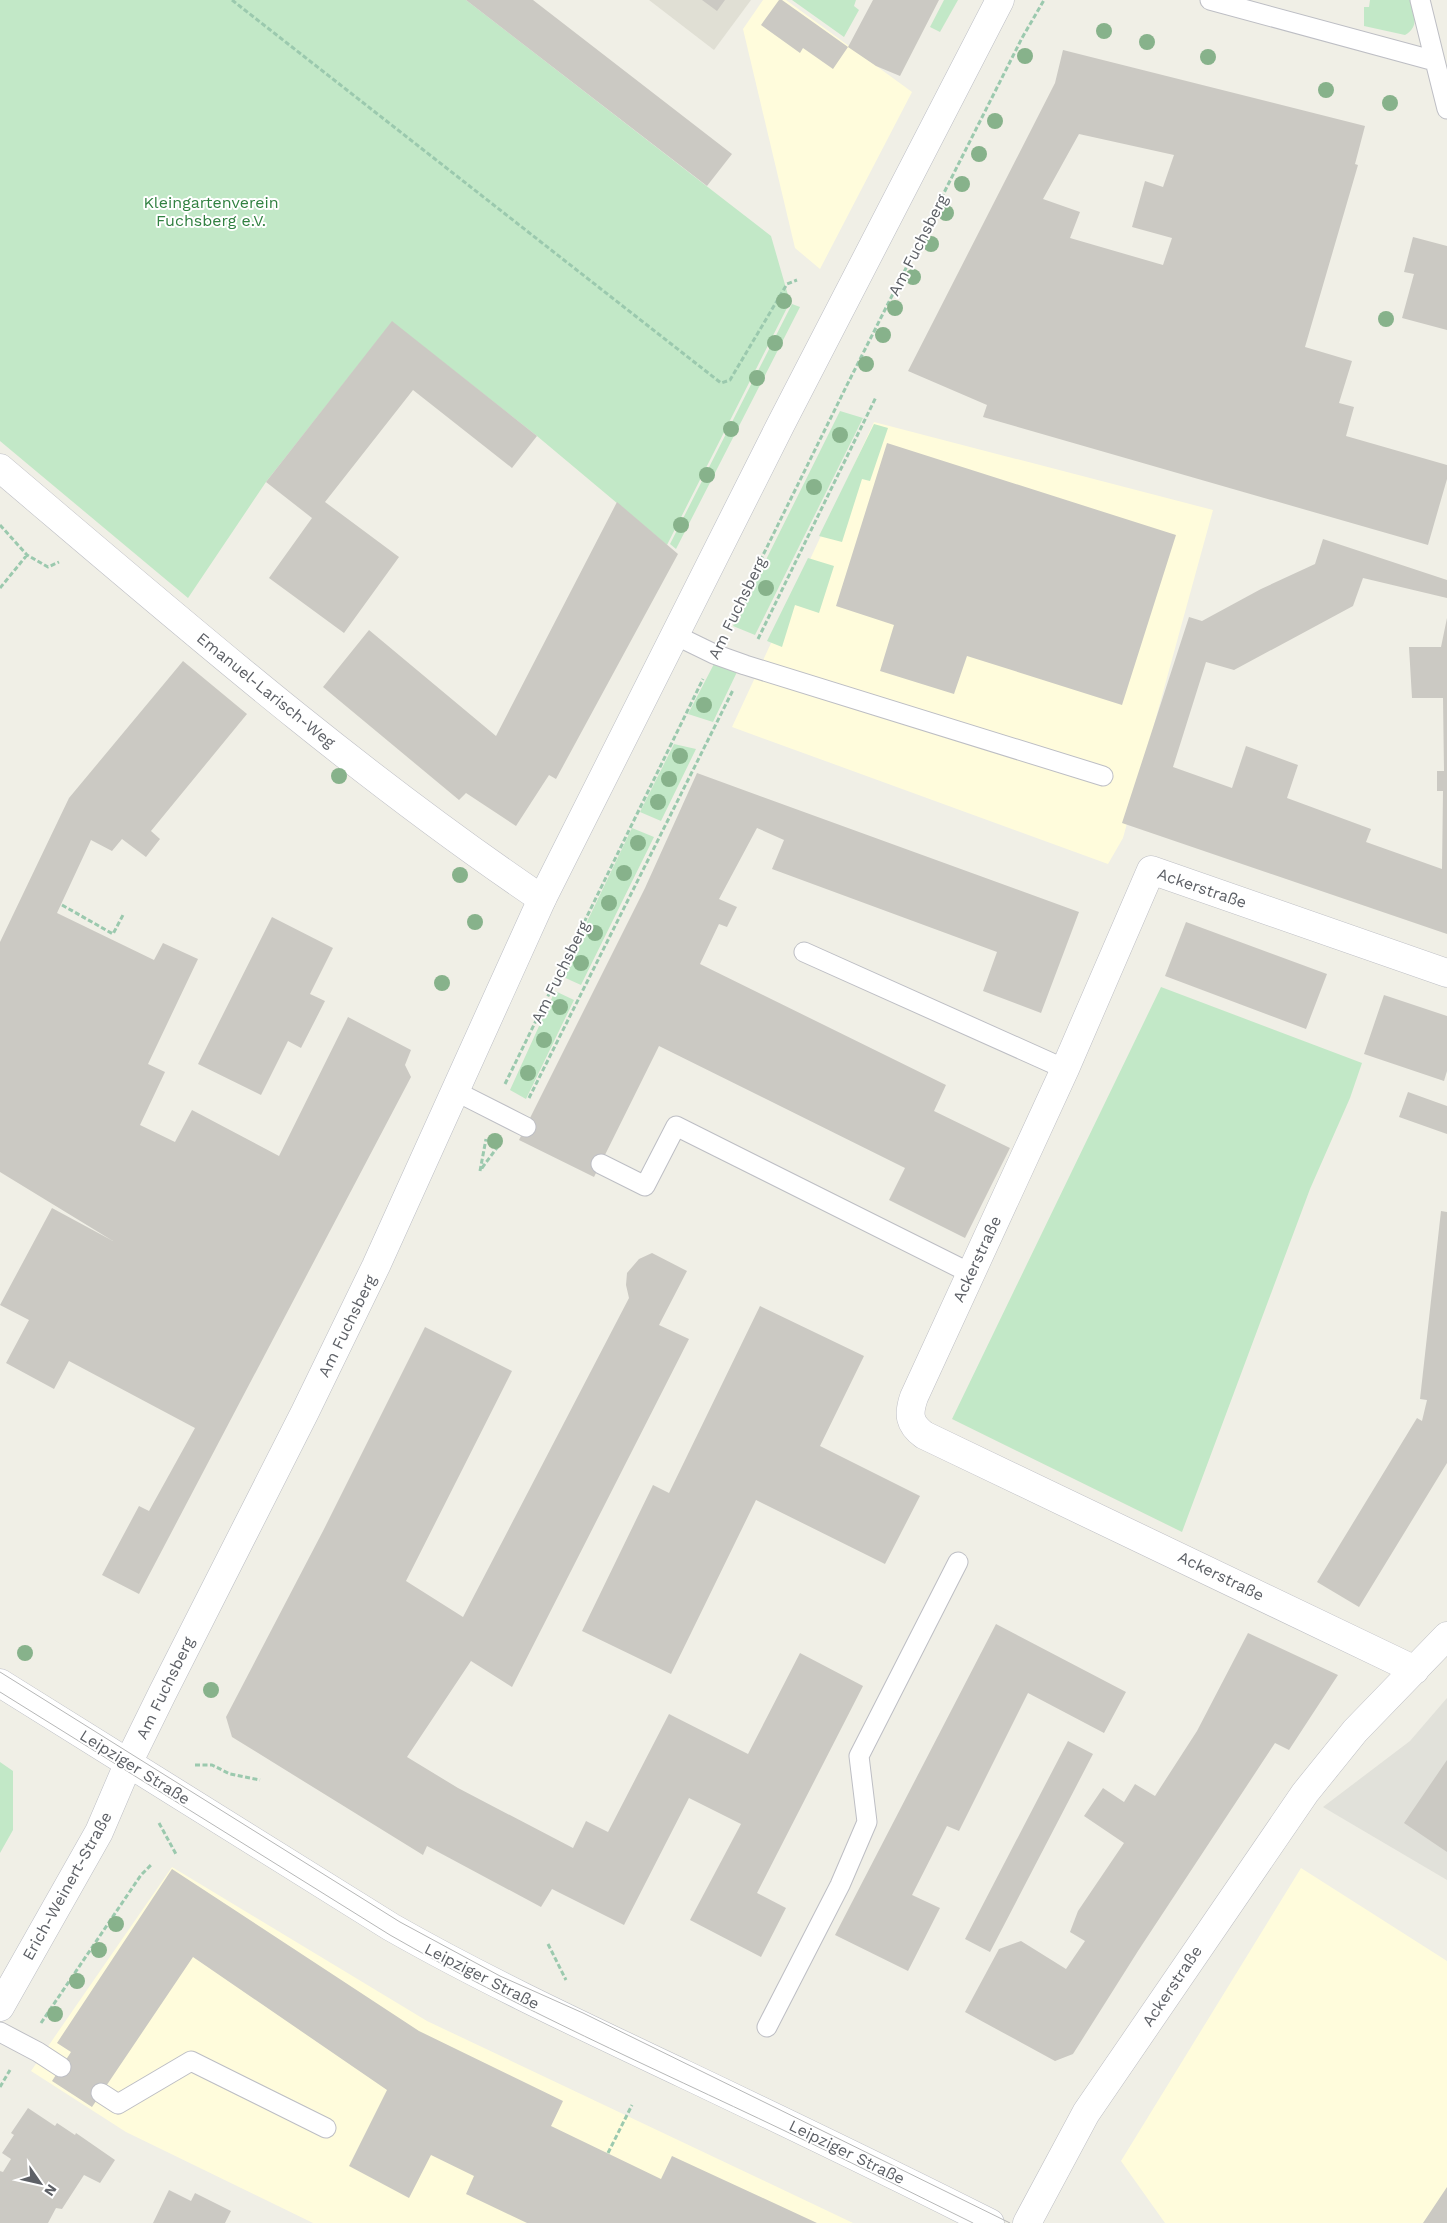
<svg xmlns="http://www.w3.org/2000/svg" width="1447" height="2223" font-family="'Work Sans',sans-serif">
	<rect width="100%" height="100%" fill="#f0efe6"/>
	<path fill="#fffcdc" d="M 763,0 L 786,0 L 912,92 L 820,269 L 795,248 L 743,29 Z
		M 874,422 L 1213,510 L 1123,838 L 1108,864 L 732,727 Z
		M 172,1867 L 427,2021 L 853,2223 L 313,2223 L 126,2132 L 31,2071 Z
		M 1301,1868 L 1447,1961 L 1447,2223 L 1165,2223 L 1121,2161 Z"/>
	<path fill="#e1e1da" d="M 1447,1698 L 1447,1880 L 1323,1807 L 1410,1741 Z"/>
	<path fill="#e0dfd4" d="M 649,0 L 751,0 L 714,50 Z"/>
	<path fill="#c2e8c7" d="M 0,0 L 466,0 L 771,236 L 790,302 L 667,545 L 537,436 L 392,322 L 266,482 L 188,598 L 0,441 Z
		M 792,0 L 856,0 L 854,6 L 859,10 L 844,37 Z
		M 944,0 L 958,0 L 940,32 L 930,27 Z
		M 1370,0 L 1410,0 C 1414,15 1420,26 1405,35 L 1364,26 L 1364,7 L 1369,7 Z
		M 792,304 L 800,307 L 676,549 L 670,544 Z
		M 840,411 L 863,418 L 755,635 L 733,626 Z
		M 874,424 L 888,428 L 870,481 L 862,479 L 842,542 L 819,536 Z
		M 808,558 L 834,566 L 819,613 L 795,605 L 782,647 L 767,641 Z
		M 715,662 L 737,672 L 713,722 L 688,714 Z
		M 674,744 L 696,749 L 661,821 L 640,812 Z
		M 632,828 L 654,837 L 581,985 L 561,976 Z
		M 1161,987 L 1362,1063 L 1350,1098 L 1310,1189 L 1182,1532 L 952,1419 Z
		M 555,991 L 574,1000 L 526,1099 L 510,1090 Z
		M 0,1762 L 13,1771 L 13,1830 L 0,1853 Z"/>
	<path fill="#cbc9c3" fill-rule="evenodd" d="M 466,0 L 533,0 L 732,154 L 707,186 Z
		M 702,0 L 725,0 L 717,11 Z
		M 779,0 L 782,0 L 848,47 L 833,69 L 803,48 L 800,53 L 761,25 Z
		M 873,0 L 939,0 L 900,76 L 876,66 L 848,47 Z
		M 1063,50 L 1365,126 L 1355,164 L 1358,165 L 1305,347 L 1352,361 L 1339,403 L 1354,407 L 1346,436 L 1447,465 L 1447,479 L 1428,545 L 983,417 L 987,405 L 908,371 L 1055,83 ZM 1079,134 L 1174,155 L 1163,187 L 1145,181 L 1132,227 L 1172,238 L 1163,265 L 1070,238 L 1080,212 L 1043,199 Z
		M 1413,237 L 1447,246 L 1447,330 L 1402,318 L 1414,274 L 1404,272 Z
		M 392,321 L 537,436 L 512,468 L 413,390 L 325,502 L 399,557 L 344,633 L 269,578 L 312,518 L 266,482 Z
		M 887,443 L 1176,535 L 1122,705 L 967,656 L 954,694 L 880,671 L 894,625 L 836,606 Z
		M 617,502 L 678,554 L 556,779 L 549,775 L 516,826 L 466,793 L 459,800 L 323,687 L 369,630 L 496,736 Z
		M 1323,539 L 1447,580 L 1447,598 L 1363,578 L 1353,606 L 1234,670 L 1206,662 L 1173,767 L 1232,788 L 1246,746 L 1298,765 L 1287,798 L 1371,829 L 1366,842 L 1442,869 L 1443,791 L 1437,791 L 1437,771 L 1444,771 L 1443,698 L 1412,698 L 1409,647 L 1441,647 L 1447,618 L 1447,934 L 1122,823 L 1189,617 L 1202,621 L 1261,589 L 1315,564 Z
		M 183,661 L 247,714 L 151,831 L 160,839 L 146,857 L 122,839 L 112,851 L 91,840 L 57,913 L 154,960 L 163,943 L 198,959 L 148,1064 L 165,1072 L 140,1125 L 175,1142 L 192,1110 L 279,1156 L 348,1017 L 411,1050 L 405,1065 L 411,1077 L 139,1594 L 102,1575 L 139,1506 L 149,1511 L 195,1428 L 69,1361 L 54,1389 L 6,1363 L 29,1320 L 0,1305 L 52,1208 L 113,1241 L 0,1172 L 0,942 L 69,798 Z
		M 697,773 L 1079,912 L 1041,1013 L 983,991 L 997,952 L 772,869 L 784,840 L 757,828 L 719,899 L 737,907 L 727,927 L 719,924 L 700,964 L 946,1085 L 934,1111 L 1010,1148 L 965,1238 L 889,1200 L 905,1168 L 659,1046 L 594,1177 L 519,1140 L 645,888 Z
		M 272,917 L 333,948 L 310,994 L 325,1001 L 301,1048 L 288,1041 L 261,1095 L 198,1064 Z
		M 1186,922 L 1327,974 L 1306,1029 L 1165,976 Z
		M 1384,995 L 1447,1016 L 1447,1071 L 1444,1081 L 1364,1054 Z
		M 1408,1092 L 1447,1106 L 1447,1134 L 1399,1117 Z
		M 1441,1211 L 1447,1212 L 1447,1463 L 1359,1607 L 1317,1582 L 1417,1418 L 1422,1421 L 1427,1400 L 1420,1399 Z
		M 652,1253 L 687,1271 L 659,1325 L 689,1339 L 512,1687 L 471,1661 L 407,1757 L 458,1788 L 573,1848 L 586,1821 L 608,1832 L 669,1714 L 748,1754 L 800,1653 L 863,1686 L 757,1893 L 786,1908 L 761,1957 L 690,1920 L 741,1824 L 689,1798 L 624,1925 L 552,1889 L 541,1907 L 427,1846 L 423,1855 L 232,1737 L 226,1717 L 323,1531 L 425,1327 L 512,1371 L 406,1581 L 463,1617 L 629,1298 L 626,1285 L 627,1273 L 639,1259 Z
		M 760,1306 L 864,1356 L 820,1446 L 920,1496 L 885,1564 L 756,1500 L 671,1674 L 582,1631 L 653,1485 L 669,1493 Z
		M 996,1624 L 1126,1692 L 1104,1733 L 1028,1693 L 959,1831 L 947,1826 L 912,1895 L 940,1908 L 908,1971 L 835,1935 Z
		M 1248,1633 L 1338,1675 L 1289,1750 L 1275,1743 L 1138,1951 L 1073,2054 L 1055,2061 L 965,2012 L 999,1949 L 1021,1941 L 1066,1969 L 1085,1941 L 1070,1932 L 1078,1911 L 1124,1843 L 1084,1816 L 1103,1788 L 1124,1802 L 1135,1784 L 1155,1796 L 1197,1731 Z
		M 1068,1741 L 1093,1754 L 990,1952 L 965,1939 Z
		M 1447,1760 L 1447,1852 L 1404,1823 Z
		M 172,1869 L 419,2031 L 563,2101 L 551,2126 L 661,2179 L 672,2156 L 817,2223 L 527,2223 L 466,2194 L 474,2176 L 431,2155 L 409,2198 L 349,2166 L 387,2090 L 193,1957 L 92,2107 L 52,2081 L 71,2052 L 57,2043 Z
		M 28,2108 L 55,2126 L 57,2123 L 75,2135 L 76,2133 L 115,2160 L 100,2183 L 84,2175 L 62,2209 L 56,2208 L 48,2223 L 0,2223 L 0,2171 L 3,2172 L 11,2159 L 2,2153 L 14,2135 L 11,2133 Z
		M 1447,2187 L 1447,2223 L 1423,2223 Z
		M 169,2190 L 191,2201 L 195,2193 L 231,2211 L 225,2223 L 153,2223 Z"/>
	<g fill="none" stroke-linecap="round" stroke-linejoin="round">
		<defs>
			<path id="service" d="M 1210,0 L 1435,61 L 1447,109
				M 1420,0 L 1435,61
				M 675,635 L 714,654 L 745,665 L 1103,776
				M 804,952 L 1065,1069
				M 455,1091 L 526,1127
				M 601,1164 L 645,1186 L 676,1126 L 970,1273
				M 767,2027 L 840,1885 L 867,1822 L 859,1756 L 958,1562
				M 0,2032 L 38,2052 L 61,2067
				M 101,2093 L 118,2104 L 191,2061 L 326,2128"/>
			<path id="minor" d="M 0,468 C 176,617 351,770 542,899
				M 1415,1670 L 924,1435 C 909,1424 908,1414 914,1397 L 1065,1069 L 1151,870 L 1447,973
				M 1027,2223 L 1086,2113 L 1305,1793 L 1355,1731 L 1447,1636"/>
			<path id="secondary" d="M 0,1683 L 391,1927 C 486,1981 585,2027 684,2074 C 787,2123 889,2172 990,2223
				M 0,2007 L 99,1832 L 132,1755 L 162,1694 L 305,1412 L 376,1266 L 542,899 L 781,424 L 1000,0"/>
		</defs>
		<use href="#service" stroke="#bdbec4" stroke-width="21"/>
		<use href="#minor" stroke="#bdbec4" stroke-width="29"/>
		<use href="#secondary" stroke="#bbbdc4" stroke-width="29"/>
		<path stroke="#9bc9ae" stroke-width="3" stroke-dasharray="5 2.5" stroke-linecap="butt" d="M 232,0 L 721,383 L 730,380 L 787,284 L 797,280
			M 0,525 L 27,555 L 48,567 L 59,562
			M 0,588 L 27,555
			M 727,628 L 846,387 L 1022,38 L 1044,0
			M 758,639 L 876,397
			M 62,905 L 113,934 L 123,915
			M 505,1084 L 703,679
			M 529,1098 L 733,690
			M 482,1168 L 499,1145
			M 480,1171 L 486,1139
			M 195,1765 L 212,1765 L 230,1774 L 260,1780
			M 159,1823 L 177,1856
			M 548,1944 L 566,1980
			M 41,2023 L 141,1875 L 151,1865
			M 0,2087 L 10,2070
			M 608,2153 L 632,2105"/>
		<use href="#service" stroke="#fff" stroke-width="19"/>
		<use href="#minor" stroke="#fff" stroke-width="28"/>
		<use href="#secondary" stroke="#fff" stroke-width="28"/>
		<path stroke="#b6b7b7" stroke-width="1" d="M 0,1672 L 400,1922 L 500,1976 L 583,2013 L 1010,2223
			M 0,1692 L 390,1935 C 517,2008 651,2067 783,2130 C 847,2160 910,2192 973,2223"/>
	</g>
	<g fill="#87b28b">
		<circle cx="1104" cy="31" r="8"/>
		<circle cx="1147" cy="42" r="8"/>
		<circle cx="1025" cy="56" r="8"/>
		<circle cx="1208" cy="57" r="8"/>
		<circle cx="1326" cy="90" r="8"/>
		<circle cx="1390" cy="103" r="8"/>
		<circle cx="995" cy="121" r="8"/>
		<circle cx="979" cy="154" r="8"/>
		<circle cx="962" cy="184" r="8"/>
		<circle cx="946" cy="213" r="8"/>
		<circle cx="931" cy="244" r="8"/>
		<circle cx="913" cy="277" r="8"/>
		<circle cx="784" cy="301" r="8"/>
		<circle cx="895" cy="308" r="8"/>
		<circle cx="1386" cy="319" r="8"/>
		<circle cx="883" cy="335" r="8"/>
		<circle cx="775" cy="343" r="8"/>
		<circle cx="866" cy="364" r="8"/>
		<circle cx="757" cy="378" r="8"/>
		<circle cx="731" cy="429" r="8"/>
		<circle cx="840" cy="435" r="8"/>
		<circle cx="707" cy="475" r="8"/>
		<circle cx="814" cy="487" r="8"/>
		<circle cx="681" cy="525" r="8"/>
		<circle cx="766" cy="588" r="8"/>
		<circle cx="704" cy="705" r="8"/>
		<circle cx="680" cy="756" r="8"/>
		<circle cx="339" cy="776" r="8"/>
		<circle cx="669" cy="779" r="8"/>
		<circle cx="658" cy="802" r="8"/>
		<circle cx="638" cy="843" r="8"/>
		<circle cx="624" cy="873" r="8"/>
		<circle cx="460" cy="875" r="8"/>
		<circle cx="609" cy="903" r="8"/>
		<circle cx="475" cy="922" r="8"/>
		<circle cx="595" cy="933" r="8"/>
		<circle cx="581" cy="963" r="8"/>
		<circle cx="442" cy="983" r="8"/>
		<circle cx="560" cy="1007" r="8"/>
		<circle cx="544" cy="1040" r="8"/>
		<circle cx="528" cy="1073" r="8"/>
		<circle cx="495" cy="1141" r="8"/>
		<circle cx="25" cy="1653" r="8"/>
		<circle cx="211" cy="1690" r="8"/>
		<circle cx="116" cy="1924" r="8"/>
		<circle cx="99" cy="1950" r="8"/>
		<circle cx="77" cy="1981" r="8"/>
		<circle cx="55" cy="2014" r="8"/>
	</g>
	<g text-anchor="middle" dominant-baseline="central" stroke-width="4" stroke-linejoin="round" paint-order="stroke">
		<g font-size="16" fill="#318141" stroke="#fff">
			<text x="211" y="202">Kleingartenverein<tspan x="211" dy="18">Fuchsberg e.V.</tspan></text>
		</g>
		<g font-size="16" fill="#5d6066" stroke="#fff">
			<text transform="translate(918 245) rotate(-63)">Am Fuchsberg</text>
			<text transform="translate(737 608) rotate(-64)">Am Fuchsberg</text>
			<text transform="translate(266 690) rotate(39)">Emanuel-Larisch-Weg</text>
			<text transform="translate(1202 888) rotate(19)">Ackerstraße</text>
			<text transform="translate(560 972) rotate(-64)">Am Fuchsberg</text>
			<text transform="translate(977 1259) rotate(-65)">Ackerstraße</text>
			<text transform="translate(347 1326) rotate(-64)">Am Fuchsberg</text>
			<text transform="translate(1221 1576) rotate(26)">Ackerstraße</text>
			<text transform="translate(165 1688) rotate(-64)">Am Fuchsberg</text>
			<text transform="translate(135 1767) rotate(32)">Leipziger Straße</text>
			<text transform="translate(67 1886) rotate(-61)">Erich-Weinert-Straße</text>
			<text transform="translate(482 1976) rotate(27)">Leipziger Straße</text>
			<text transform="translate(1172 1986) rotate(-56)">Ackerstraße</text>
			<text transform="translate(847 2152) rotate(26)">Leipziger Straße</text>
		</g>
	</g>
	<g transform="translate(40 2183) rotate(124)" stroke="#ffffff" stroke-width="4" paint-order="stroke">
	<path d="M0-4L9 19L0 12L-9 19Z" fill="#5d6066"/>
	<text y="-8" font-size="14" font-weight="bold" text-anchor="middle" fill="#5d6066">N</text>
	</g>
</svg>
